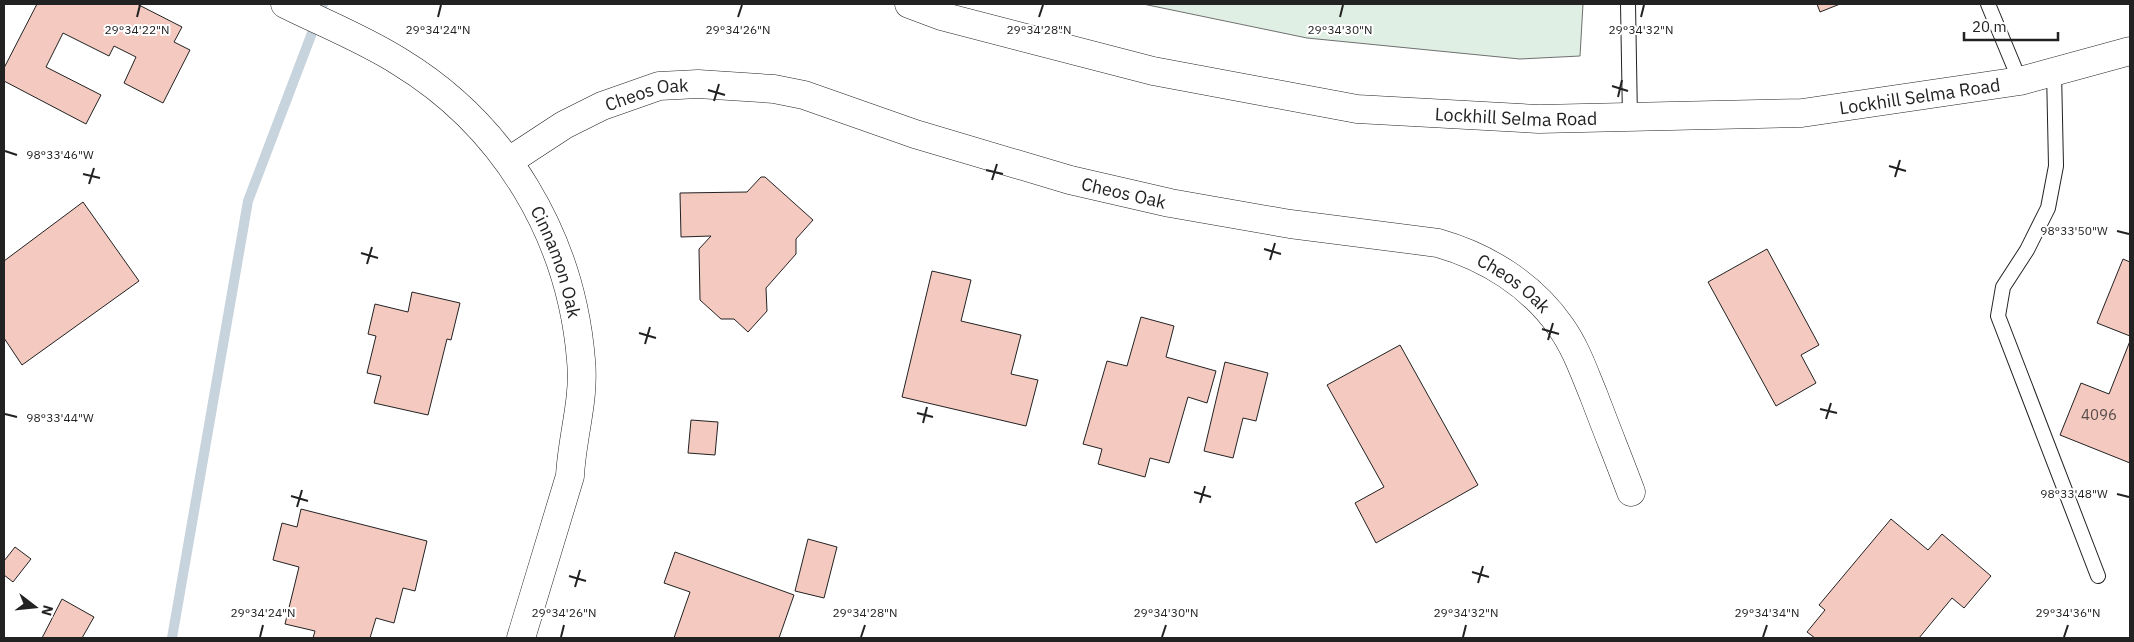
<svg xmlns="http://www.w3.org/2000/svg" width="2134" height="642" font-family="'IBM Plex Sans',sans-serif">
	<rect width="100%" height="100%" fill="#fff"/>
	<path fill="#e0efe3" stroke="#6f6f6f" d="M 1143,4 L 1583,4 L 1580,56 L 1520,59 L 1307,38 Z"/>
	<g fill="none" stroke-linecap="round" stroke-linejoin="round">
		<path stroke="#c7d3dd" stroke-width="10" d="M 172,638 L 248,201 L 323,4"/>
	</g>
	<path fill="#f3c9c0" stroke="#222" d="M 37,4 L 137,4 L 182,27 L 174,42 L 190,50 L 163,103 L 124,83 L 136,57 L 114,46 L 109,56 L 63,33 L 46,67 L 101,95 L 86,124 L 4,81 L 4,68 Z
		M 1817,4 L 1840,4 L 1820,12 Z
		M 761,177 L 765,177 L 813,220 L 796,239 L 796,254 L 766,288 L 767,311 L 748,332 L 734,319 L 721,319 L 700,300 L 699,249 L 711,236 L 681,237 L 680,193 L 747,192 Z
		M 83,202 L 139,281 L 22,365 L 4,338 L 4,261 Z
		M 1767,249 L 1819,345 L 1801,355 L 1816,383 L 1776,406 L 1708,282 Z
		M 2123,259 L 2130,262 L 2130,336 L 2097,323 Z
		M 932,271 L 971,280 L 961,321 L 1021,335 L 1011,374 L 1038,380 L 1026,426 L 902,397 Z
		M 412,292 L 460,303 L 451,340 L 447,339 L 428,415 L 374,403 L 381,376 L 367,373 L 376,336 L 368,334 L 375,304 L 408,312 Z
		M 1141,317 L 1174,326 L 1166,357 L 1216,371 L 1207,403 L 1188,397 L 1169,463 L 1150,458 L 1145,477 L 1098,464 L 1102,449 L 1083,444 L 1107,361 L 1127,366 Z
		M 2130,341 L 2130,463 L 2060,435 L 2081,383 L 2109,394 Z
		M 1400,345 L 1478,485 L 1376,543 L 1355,503 L 1384,487 L 1327,385 Z
		M 1225,362 L 1268,373 L 1256,421 L 1243,418 L 1233,458 L 1204,451 Z
		M 691,420 L 718,422 L 715,455 L 688,453 Z
		M 301,509 L 427,541 L 415,591 L 403,588 L 394,623 L 376,618 L 370,638 L 313,638 L 315,631 L 285,624 L 299,567 L 273,560 L 282,523 L 297,527 Z
		M 1891,519 L 1928,550 L 1942,534 L 1991,576 L 1964,608 L 1952,598 L 1919,638 L 1815,638 L 1807,632 L 1825,610 L 1819,605 Z
		M 808,539 L 837,547 L 824,598 L 795,591 Z
		M 15,547 L 31,559 L 13,582 L 4,575 L 4,561 Z
		M 675,552 L 794,595 L 779,638 L 674,638 L 690,592 L 664,583 Z
		M 62,599 L 94,617 L 82,638 L 42,638 Z"/>
	<g fill="none" stroke-linecap="round" stroke-linejoin="round">
		<defs>
			<path id="service" d="M 1628,4 L 1630,119
				M 1988,4 L 2020,81
				M 2054,71 L 2056,166 L 2048,208 L 2027,250 L 2003,287 L 1998,316 L 2098,576"/>
			<g id="minor">
				<path id="s1" d="M 285,4 C 323,23 364,39 400,62 C 505,126 571,237 581,360 C 585,400 572,436 570,476 L 521,638"/>
				<path id="s2" d="M 509,161 L 564,125 L 602,106 L 659,86 L 698,84 L 774,89 L 804,95 L 915,134 L 1070,180 L 1170,203 L 1290,224 L 1438,243 C 1487,257 1532,285 1561,327 C 1576,348 1584,372 1594,396 C 1606,428 1619,460 1631,492"/>
			</g>
			<g id="secondary">
				<path id="s3" d="M 909,4 L 941,16 L 1153,71 L 1357,109 L 1539,119 L 1802,113 L 2020,81 L 2130,51"/>
			</g>
		</defs>
		<use href="#service" stroke="#222" stroke-width="16"/>
		<use href="#minor" stroke="#222" stroke-width="29"/>
		<use href="#secondary" stroke="#222" stroke-width="29"/>
		<use href="#service" stroke="#fff" stroke-width="14"/>
		<use href="#minor" stroke="#fff" stroke-width="28"/>
		<use href="#secondary" stroke="#fff" stroke-width="28"/>
	</g>
	<path fill="none" stroke="#222" stroke-width="2" d="M 137,17 L 140,5M 438,17 L 441,5M 738,17 L 742,5M 1039,17 L 1043,5M 1340,17 L 1343,5M 1641,17 L 1644,5M 1612,86 L 1628,91M 708,90 L 725,95M 1618,97 L 1622,80M 714,101 L 719,84M 5,151 L 17,155M 1889,166 L 1906,171M 986,170 L 1003,174M 83,174 L 100,178M 1895,177 L 1900,160M 992,180 L 997,164M 89,184 L 94,168M 2117,231 L 2129,234M 1264,249 L 1281,254M 361,253 L 378,258M 1270,260 L 1275,243M 367,264 L 372,247M 1542,329 L 1559,334M 639,333 L 656,338M 1548,340 L 1553,323M 645,344 L 650,327M 1820,409 L 1837,413M 917,413 L 933,417M 5,414 L 17,417M 1826,419 L 1831,403M 923,423 L 927,407M 1194,492 L 1211,497M 2117,494 L 2129,497M 291,496 L 308,501M 1200,503 L 1205,486M 297,507 L 302,490M 1472,572 L 1489,577M 569,576 L 586,581M 1478,583 L 1483,566M 575,587 L 580,570M 260,637 L 263,625M 561,637 L 564,625M 861,637 L 865,625M 1162,637 L 1166,625M 1463,637 L 1466,625M 1763,637 L 1767,625M 2064,637 L 2068,625"/>
	<g text-anchor="middle" dominant-baseline="central" stroke-width="4" stroke-linejoin="round" paint-order="stroke">
		<g font-size="15" fill="#564c4a">
			<text x="2099" y="414">4096</text>
		</g>
		<g font-size="18" fill="#222" stroke="#fff">
			<text stroke="none"><textPath href="#s3" startOffset="1025">Lockhill Selma Road</textPath></text>
			<text stroke="none"><textPath href="#s2" startOffset="155">Cheos Oak</textPath></text>
			<text stroke="none"><textPath href="#s3" startOffset="620">Lockhill Selma Road</textPath></text>
			<text stroke="none"><textPath href="#s2" startOffset="649">Cheos Oak</textPath></text>
			<text stroke="none"><textPath href="#s1" startOffset="389">Cinnamon Oak</textPath></text>
			<text stroke="none"><textPath href="#s2" startOffset="1054">Cheos Oak</textPath></text>
		</g>
	</g>
	<g font-size="12" text-anchor="middle" fill="#222" stroke="#fff" stroke-width="4" stroke-linejoin="round" paint-order="stroke">
		<text x="137" y="34">29°34'22"N</text>
		<text x="438" y="34">29°34'24"N</text>
		<text x="738" y="34">29°34'26"N</text>
		<text x="1039" y="34">29°34'28"N</text>
		<text x="1340" y="34">29°34'30"N</text>
		<text x="1641" y="34">29°34'32"N</text>
		<text x="60" y="159">98°33'46"W</text>
		<text x="2074" y="235">98°33'50"W</text>
		<text x="60" y="422">98°33'44"W</text>
		<text x="2074" y="498">98°33'48"W</text>
		<text x="263" y="617">29°34'24"N</text>
		<text x="564" y="617">29°34'26"N</text>
		<text x="865" y="617">29°34'28"N</text>
		<text x="1166" y="617">29°34'30"N</text>
		<text x="1466" y="617">29°34'32"N</text>
		<text x="1767" y="617">29°34'34"N</text>
		<text x="2068" y="617">29°34'36"N</text>
	</g>
	<rect width="2134" height="642" fill="none" stroke="#222222" stroke-width="10"/>
	<g transform="translate(35 607) rotate(106)" stroke="#ffffff" stroke-width="4" paint-order="stroke">
	<path d="M0-4L9 19L0 12L-9 19Z" fill="#222222"/>
	<text y="-8" font-size="14" font-weight="bold" text-anchor="middle" fill="#222222">N</text>
	</g>
	<path d="M1964 32v8h94v-8" fill="none" stroke="#222222" stroke-width="2.5"/>
	<text x="1972" y="32" font-size="15" fill="#222222" stroke="#ffffff" stroke-width="4" paint-order="stroke">20 m</text>
</svg>
